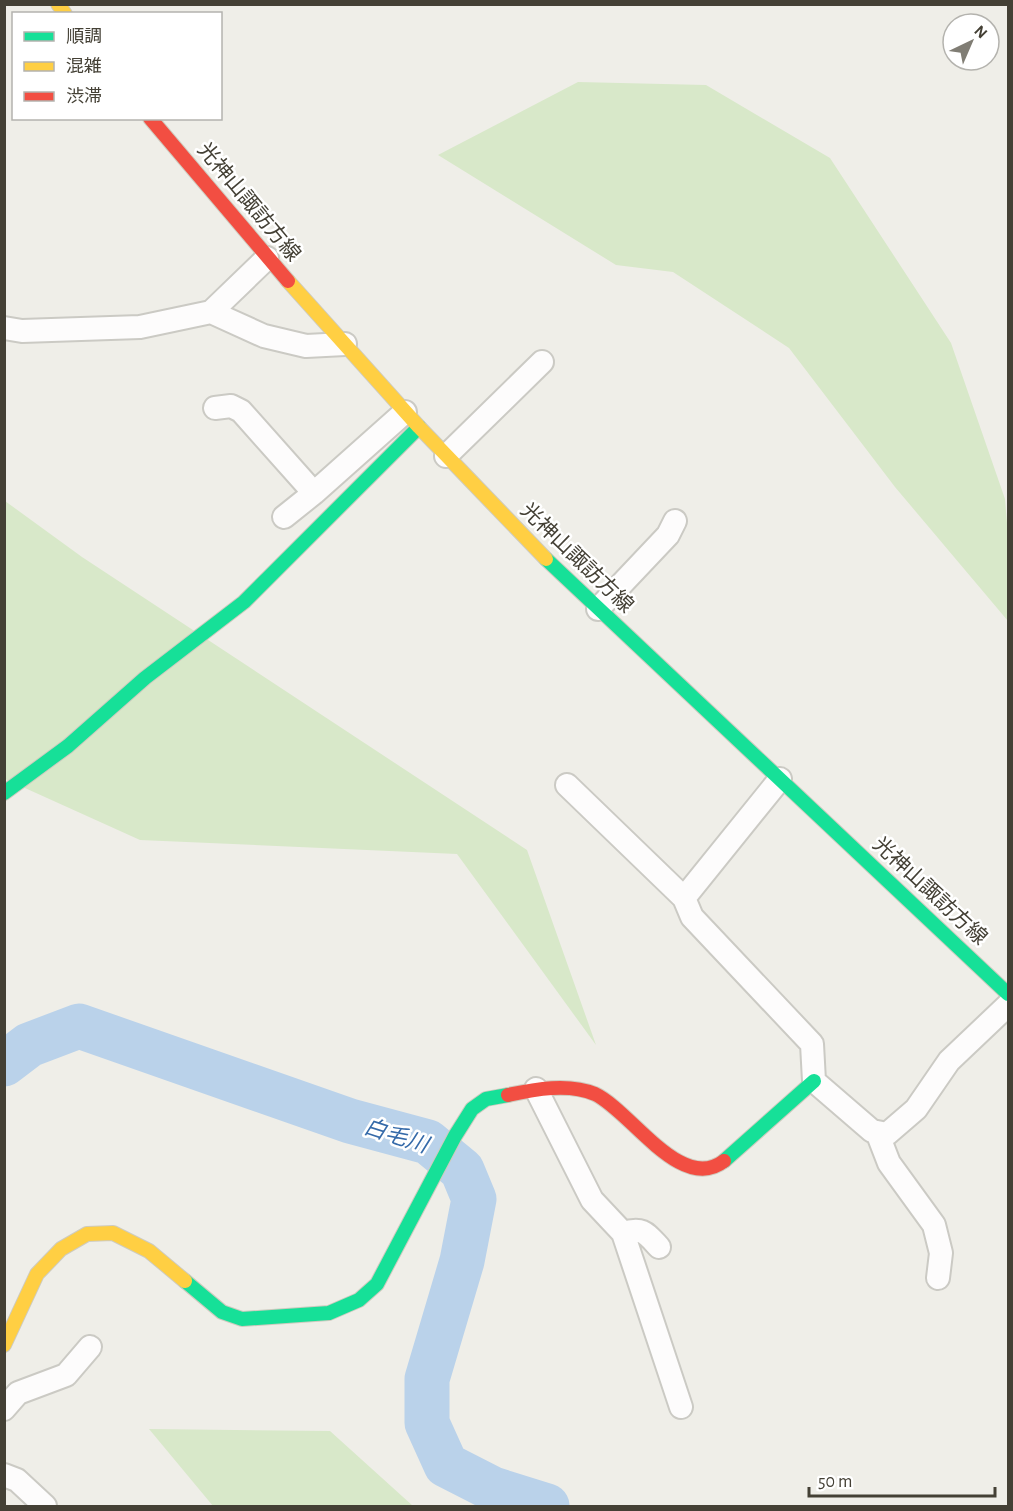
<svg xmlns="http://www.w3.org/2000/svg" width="1013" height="1511" font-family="'Alegreya Sans','Noto Sans JP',sans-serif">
	<rect width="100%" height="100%" fill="#efeee8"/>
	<path fill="#d8e8c9" d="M 578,82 L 706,85 L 830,158 L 951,343 L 1005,499 L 1008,535 L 1008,621 L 895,487 L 789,348 L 673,272 L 616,265 L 438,155 Z
		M 5,501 L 82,557 L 527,850 L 596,1045 L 457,854 L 140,840 L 5,779 Z
		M 149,1429 L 330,1431 L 413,1506 L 213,1506 Z"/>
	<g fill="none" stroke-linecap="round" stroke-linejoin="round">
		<path stroke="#bad2ea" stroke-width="45" d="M 4,1064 L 29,1045 L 79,1026 L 350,1121 L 428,1142 L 462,1170 L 474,1199 L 462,1261 L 427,1379 L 427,1423 L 446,1465 L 493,1489 L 547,1506"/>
		<defs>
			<path id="street" d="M 211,312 L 264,336 L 306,346 L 345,344
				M 4,328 L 22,331 L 140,327 L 211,312 L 267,258
				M 215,408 L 231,406 L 241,411 L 314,493
				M 446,456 L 542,362
				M 284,517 L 314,493 L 405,412
				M 598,609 L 668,535 L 675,521
				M 780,779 L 684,898 L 692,917 L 812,1044 L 814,1081 L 872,1131 L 887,1134 L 916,1109 L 949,1061 L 1008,1005
				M 567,785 L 684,898
				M 536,1089 L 592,1200 L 623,1233 L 681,1407
				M 877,1132 L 889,1163 L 934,1225 L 941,1253 L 938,1278
				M 623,1233 C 643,1227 646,1233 659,1247
				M 4,1409 L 18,1393 L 66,1375 L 90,1347
				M 4,1475 L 17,1480 L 45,1506"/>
			<path id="fast" d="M 546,559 L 1008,994
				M 4,793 L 68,746 L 145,678 L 244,602 L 419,427
				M 724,1161 L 814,1081
				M 185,1281 L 222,1312 L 242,1319 L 329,1313 L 359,1300 L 377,1284 L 455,1136 L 472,1109 L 486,1099 L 508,1095"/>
			<path id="slow" d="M 58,4 L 65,14
				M 288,281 L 419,427 L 546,559
				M 4,1345 L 37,1274 L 61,1249 L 87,1234 L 113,1233 L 149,1251 L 185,1281"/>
			<path id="jam" d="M 150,118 L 288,281
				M 508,1095 C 535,1089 569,1083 595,1094 C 631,1111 681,1194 724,1161"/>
		</defs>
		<use href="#street" stroke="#cbcac4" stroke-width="26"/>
		<use href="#fast" stroke="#cecbbf" stroke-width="16"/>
		<use href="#slow" stroke="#cecbbf" stroke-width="16"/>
		<use href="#jam" stroke="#cecbbf" stroke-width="16"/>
		<use href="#street" stroke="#fdfcfc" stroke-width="22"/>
		<use href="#fast" stroke="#16e098" stroke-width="14"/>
		<use href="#slow" stroke="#ffcf43" stroke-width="14"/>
		<use href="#jam" stroke="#f24e42" stroke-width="14"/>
	</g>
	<g text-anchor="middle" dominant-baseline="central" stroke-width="5" stroke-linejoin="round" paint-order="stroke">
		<g font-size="21" fill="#444035" stroke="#fff">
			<text transform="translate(249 202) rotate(50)">光神山諏訪方線</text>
			<text transform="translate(577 558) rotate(44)">光神山諏訪方線</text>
			<text transform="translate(930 891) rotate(43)">光神山諏訪方線</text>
		</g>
		<g font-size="22" font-style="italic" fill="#356aa9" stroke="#fff">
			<text transform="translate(396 1136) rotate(18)">白毛川</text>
		</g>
	</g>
	<rect width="1013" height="1511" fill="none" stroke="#444035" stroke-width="12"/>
	<rect x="12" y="12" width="210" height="108" fill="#ffffff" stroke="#b4b3ae" stroke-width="1.5"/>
	<rect x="24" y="32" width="30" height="9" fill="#16e098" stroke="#b4b3ae" stroke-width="1.5"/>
	<text x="66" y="42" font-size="18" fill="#444035">順調</text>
	<rect x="24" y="62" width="30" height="9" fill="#ffcf43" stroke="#b4b3ae" stroke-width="1.5"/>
	<text x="66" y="72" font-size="18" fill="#444035">混雑</text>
	<rect x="24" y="92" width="30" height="9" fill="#f24e42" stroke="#b4b3ae" stroke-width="1.5"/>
	<text x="66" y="102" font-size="18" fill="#444035">渋滞</text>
	<g transform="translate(971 42) rotate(44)"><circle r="28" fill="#ffffff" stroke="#b4b3ae" stroke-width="1.5"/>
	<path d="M0-4.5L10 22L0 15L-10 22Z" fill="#807d74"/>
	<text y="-9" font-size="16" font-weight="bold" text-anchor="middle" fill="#444035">N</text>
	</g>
	<path d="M809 1487v9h186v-9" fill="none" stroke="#444035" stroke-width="3"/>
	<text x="818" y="1487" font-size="18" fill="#444035" stroke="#ffffff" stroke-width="4.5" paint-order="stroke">50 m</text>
</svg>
